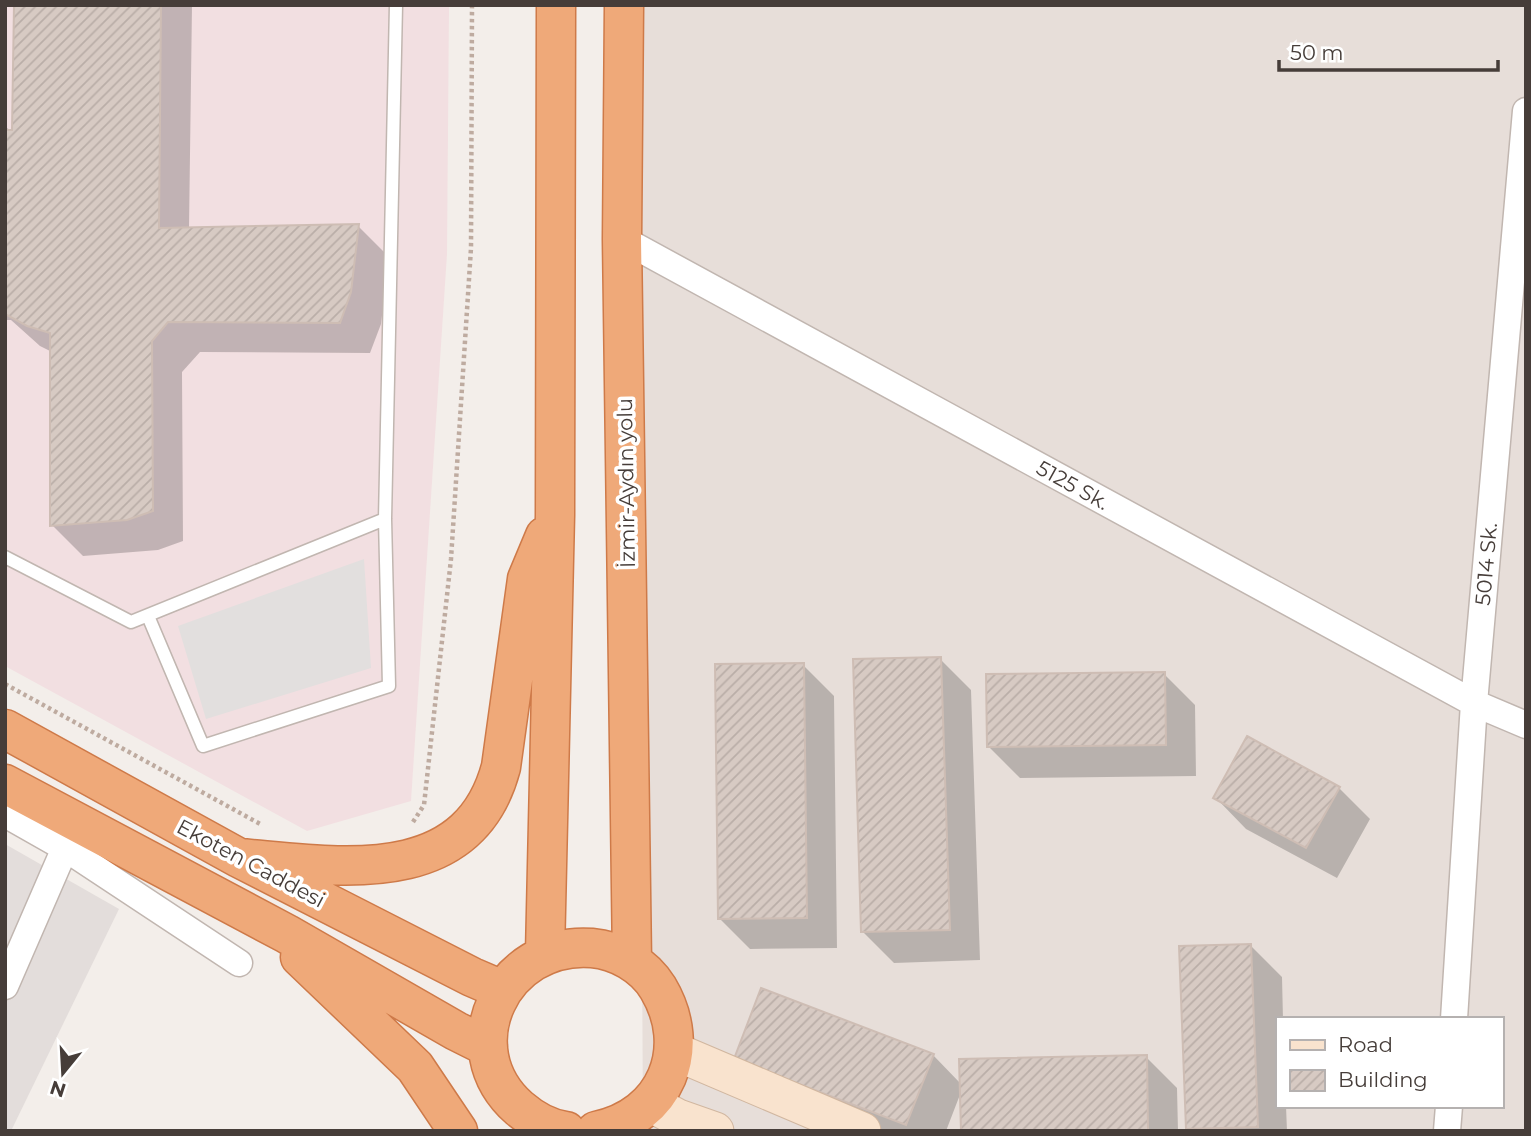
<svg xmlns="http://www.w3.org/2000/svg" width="1531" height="1136" font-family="Montserrat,sans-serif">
	<defs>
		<pattern id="building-hatch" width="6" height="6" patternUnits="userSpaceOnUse" patternTransform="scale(1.75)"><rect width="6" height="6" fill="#d7cac3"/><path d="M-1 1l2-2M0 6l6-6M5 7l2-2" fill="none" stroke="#baaea8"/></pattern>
	</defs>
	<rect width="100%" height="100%" fill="#f3eeea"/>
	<path fill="#e7ded9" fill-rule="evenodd" d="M 618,5 L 1526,5 L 1526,1131 L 643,1131 L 642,944 ZM 1277,1019 L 1501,1019 L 1501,1106 L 1277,1106 Z"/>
	<path fill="#e3dddb" d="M 5,844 L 119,909 L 11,1131 L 5,1131 Z"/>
	<path fill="#f2dfe1" d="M 5,5 L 449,5 L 447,254 L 411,801 L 307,831 L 5,666 Z"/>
	<path fill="#e2dfde" d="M 364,559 L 371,668 L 206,719 L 178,626 Z"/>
	<path fill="#0003" d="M 15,5 L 192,5 L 189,229 L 358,226 L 389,257 L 381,324 L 370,353 L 200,352 L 182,372 L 183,541 L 158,550 L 83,556 L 52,525 L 52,352 L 40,346 L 11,320 L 5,320 L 5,127 L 14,132 Z
		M 940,659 L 971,690 L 980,960 L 894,963 L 863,932 Z
		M 803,665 L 834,696 L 837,948 L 750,949 L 719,918 Z
		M 1164,674 L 1195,705 L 1196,776 L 1020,778 L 989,747 Z
		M 1339,788 L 1370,819 L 1337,878 L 1246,829 L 1216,798 Z
		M 1251,946 L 1282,977 L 1283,1019 L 1277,1019 L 1277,1106 L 1286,1106 L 1287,1131 L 1190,1131 L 1187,1128 Z
		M 933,1055 L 961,1084 L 1146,1057 L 1177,1088 L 1178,1131 L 962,1131 L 961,1092 L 946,1131 L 875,1131 L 736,1058 Z"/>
	<path fill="url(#building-hatch)" stroke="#cebdb4" stroke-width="2" d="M 14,5 L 161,5 L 159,228 L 359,224 L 351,292 L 340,323 L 168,322 L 152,341 L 153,511 L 127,520 L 50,526 L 50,333 L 27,326 L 5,314 L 5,130 L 12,130 Z
		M 941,657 L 950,930 L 861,932 L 853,659 Z
		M 804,663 L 807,918 L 718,919 L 715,664 Z
		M 1165,672 L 1166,745 L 987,747 L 986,674 Z
		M 1247,736 L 1340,787 L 1306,848 L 1213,798 Z
		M 1251,944 L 1258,1127 L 1186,1129 L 1179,946 Z
		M 761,988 L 934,1054 L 906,1125 L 734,1059 Z
		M 1147,1055 L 1148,1130 L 961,1131 L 959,1059 Z"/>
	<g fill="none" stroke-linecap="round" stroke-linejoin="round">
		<defs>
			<path id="lane" d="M 5,557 L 131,622 L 385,519
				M 148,616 L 203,746 L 389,686 L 385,519 L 396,5"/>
			<path id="street" d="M 622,239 L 1474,703 L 1526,725
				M 5,814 L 65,848 L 239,963
				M 5,986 L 65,848
				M 1454,1019 L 1474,703 L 1526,111
				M 1447,1131 L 1449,1106"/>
			<path id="secondary" d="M 674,1051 L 862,1131
				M 650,1103 L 678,1118 L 715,1131"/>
			<path id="highway" d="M 624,5 L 622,239 L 632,961
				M 5,729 L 239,858 L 472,977 L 502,990
				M 5,784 L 287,934 L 456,1031 L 488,1047
				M 239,858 C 336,866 468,891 501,767 L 527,579 L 545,536
				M 545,954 L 555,515 L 556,5
				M 300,957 L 415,1067 L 458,1131
				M 566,1131 C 549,1129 533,1120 519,1108 C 451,1048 502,941 592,948 C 617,950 644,965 658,988 C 694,1048 666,1117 596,1131"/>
		</defs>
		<use href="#lane" stroke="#c1b6b0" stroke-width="15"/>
		<use href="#street" stroke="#c1b6b0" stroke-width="29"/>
		<use href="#secondary" stroke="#d1b7a0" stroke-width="39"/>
		<use href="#highway" stroke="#ce7a49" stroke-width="41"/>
		<path stroke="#beaba0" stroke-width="4.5" stroke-dasharray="3.5 3.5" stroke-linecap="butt" d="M 5,684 L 262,825
			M 413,822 L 424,805 L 451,559 L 471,248 L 472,5"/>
		<use href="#lane" stroke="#fff" stroke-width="12"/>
		<use href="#street" stroke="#fff" stroke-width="26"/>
		<use href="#secondary" stroke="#f9e3ce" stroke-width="37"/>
		<use href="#highway" stroke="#efa979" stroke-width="38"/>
	</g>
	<g text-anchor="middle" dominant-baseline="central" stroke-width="7" stroke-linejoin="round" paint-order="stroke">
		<g font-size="21" fill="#463d39" stroke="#fff">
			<text transform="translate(626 483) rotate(-91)">İzmir-Aydın yolu</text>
			<text transform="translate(1073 485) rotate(29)">5125 Sk.</text>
			<text transform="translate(1486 564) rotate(-85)">5014 Sk.</text>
			<text transform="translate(251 863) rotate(28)">Ekoten Caddesi</text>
		</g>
	</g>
	<rect width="1531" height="1136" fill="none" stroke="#463d39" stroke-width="14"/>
	<rect x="1276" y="1017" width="228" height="91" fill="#ffffff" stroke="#b5b1b0" stroke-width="2"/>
	<rect x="1290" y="1040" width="35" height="10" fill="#f9e3ce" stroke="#b5b1b0" stroke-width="2"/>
	<text x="1338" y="1052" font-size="21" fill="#463d39">Road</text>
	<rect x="1290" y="1070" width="35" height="21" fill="url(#building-hatch)" stroke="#b5b1b0" stroke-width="2"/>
	<text x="1338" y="1087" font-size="21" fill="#463d39">Building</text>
	<g transform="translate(63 1073) rotate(198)" stroke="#ffffff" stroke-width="5" paint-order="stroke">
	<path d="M0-5L12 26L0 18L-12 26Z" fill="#463d39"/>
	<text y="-10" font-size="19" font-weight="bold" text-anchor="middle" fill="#463d39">N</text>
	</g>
	<path d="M1279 60v10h219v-10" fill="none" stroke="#463d39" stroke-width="3.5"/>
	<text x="1290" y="60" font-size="21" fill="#463d39" stroke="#ffffff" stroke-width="5" paint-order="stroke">50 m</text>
</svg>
